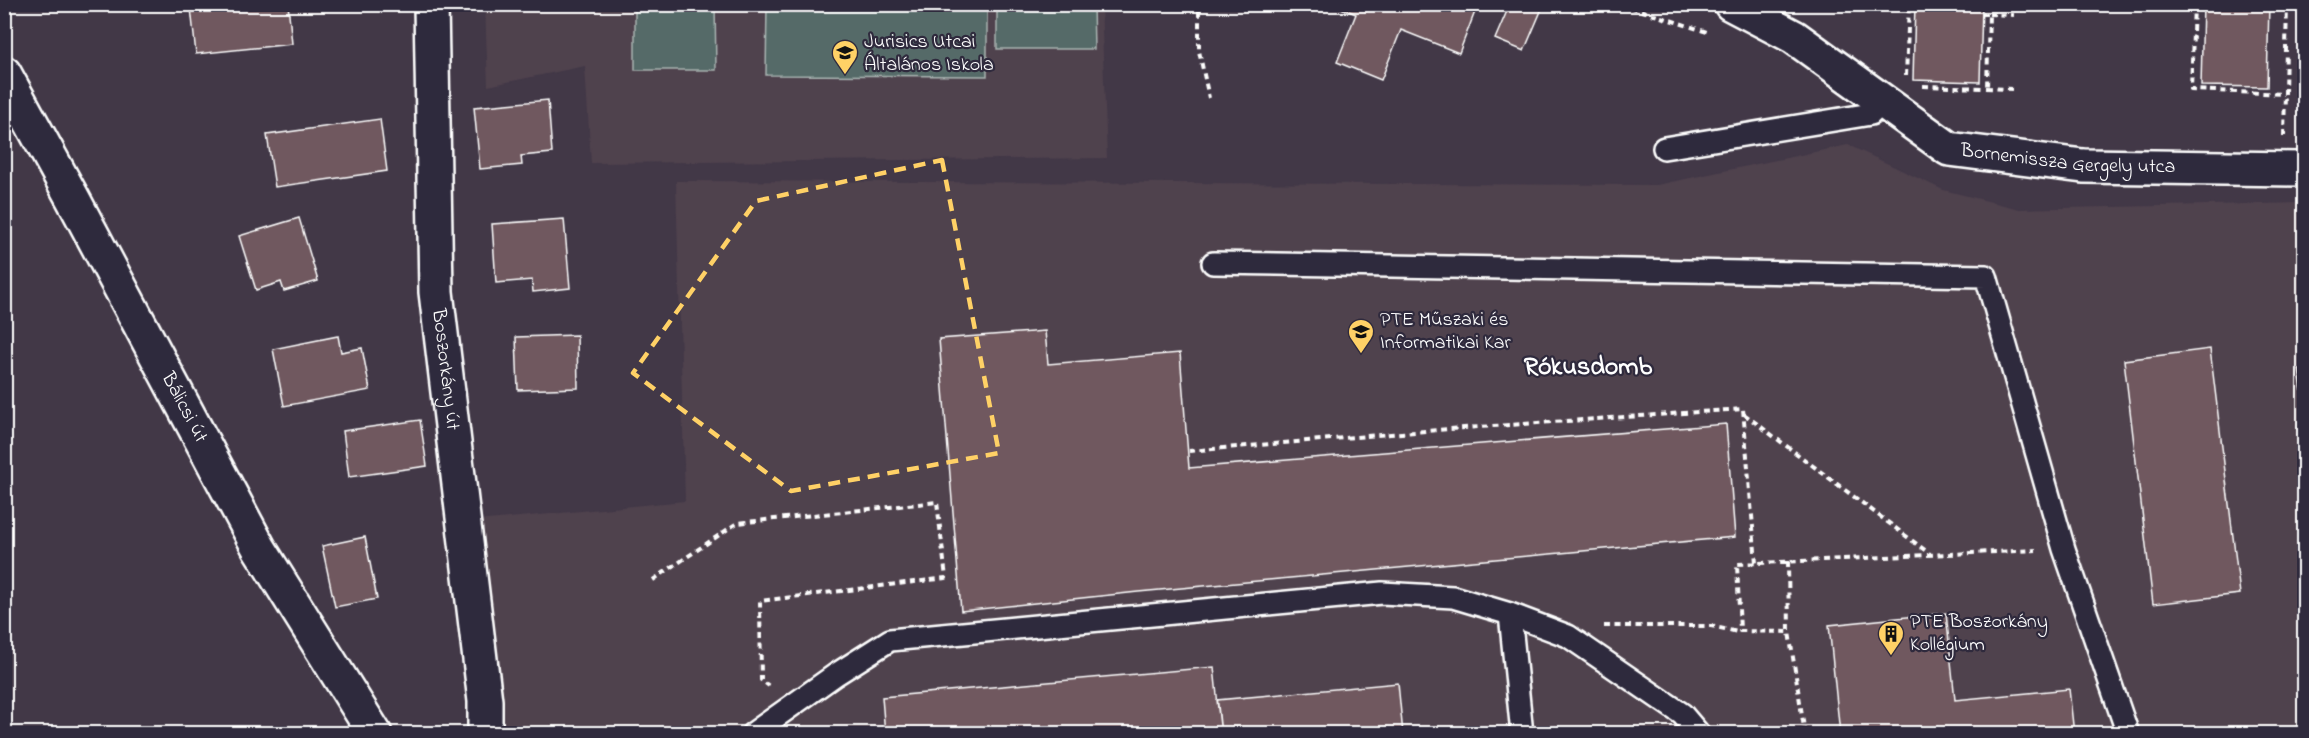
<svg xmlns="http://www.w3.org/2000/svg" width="2309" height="738" font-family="'Indie Flower',sans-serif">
	<rect width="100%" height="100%" fill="#423847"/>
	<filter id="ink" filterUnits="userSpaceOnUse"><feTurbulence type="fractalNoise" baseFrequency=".0167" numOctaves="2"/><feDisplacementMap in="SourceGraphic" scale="12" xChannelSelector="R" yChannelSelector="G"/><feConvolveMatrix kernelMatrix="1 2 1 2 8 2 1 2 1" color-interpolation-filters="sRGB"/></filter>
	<g filter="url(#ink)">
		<path fill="#50424e" d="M 485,5 L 1101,5 L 1107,158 L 591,163 L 585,66 L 488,86 Z
			M 1848,145 L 1943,190 L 2019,209 L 2304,203 L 2304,733 L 499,733 L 477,521 L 685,501 L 676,181 L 1657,185 Z"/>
		<path fill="#556b67" stroke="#aab5b3" stroke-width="1.5" d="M 635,5 L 715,5 L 716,70 L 635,70 Z
			M 767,5 L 987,5 L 987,76 L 766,75 Z
			M 997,5 L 1093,5 L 1094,49 L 997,49 Z"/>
		<path fill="#6f595f" stroke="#fff" stroke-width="1.5" d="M 224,4 L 288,4 L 292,44 L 196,54 L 191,8 Z
			M 1331,4 L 1478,4 L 1459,53 L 1401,30 L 1381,80 L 1337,62 L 1356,14 Z
			M 1510,4 L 1544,4 L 1524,51 L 1495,39 Z
			M 1915,4 L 1982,4 L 1980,82 L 1913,80 Z
			M 2203,4 L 2269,4 L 2267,87 L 2201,86 Z
			M 548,100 L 552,153 L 521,156 L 522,165 L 480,169 L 474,107 Z
			M 380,119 L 387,171 L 275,187 L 267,135 Z
			M 299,218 L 318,281 L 284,291 L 281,282 L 256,290 L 239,236 Z
			M 564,219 L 570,288 L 533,292 L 532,280 L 496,283 L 492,224 Z
			M 1045,331 L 1048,364 L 1180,353 L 1189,468 L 1726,424 L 1735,537 L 1138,592 L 961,611 L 939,339 Z
			M 577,335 L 578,388 L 518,390 L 516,337 Z
			M 338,336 L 341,352 L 362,348 L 370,390 L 284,406 L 273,349 Z
			M 2210,349 L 2240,594 L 2153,604 L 2124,360 Z
			M 2304,368 L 2304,407 L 2299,369 Z
			M 420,420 L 427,466 L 349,477 L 343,431 Z
			M 365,537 L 377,599 L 335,607 L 322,546 Z
			M 1946,613 L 1955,700 L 2069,689 L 2074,734 L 1840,734 L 1829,625 Z
			M 1214,667 L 1221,734 L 885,734 L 882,697 Z
			M 1398,683 L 1403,734 L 1221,734 L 1217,700 Z"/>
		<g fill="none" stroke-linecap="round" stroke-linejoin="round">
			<defs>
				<path id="service" d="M 1664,148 L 1871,114 L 1881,100
					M 1213,263 L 1986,276 L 2064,549 L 2128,734
					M 1510,614 L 1522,734
					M 752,734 L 835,675 L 890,640 L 1382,593 L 1453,597 L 1510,614 L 1568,636 L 1682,714 L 1699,734"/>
				<g id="minor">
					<path id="s1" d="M 431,4 L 436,292 L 485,701 L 485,734"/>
					<path id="s2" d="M 1731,4 L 1794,37 L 1949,149 L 2083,166 L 2304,169"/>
				</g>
				<g id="tertiary">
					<path id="s3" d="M 4,73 L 72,197 L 259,548 L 375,734"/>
				</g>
			</defs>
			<use href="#service" stroke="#fff" stroke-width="26"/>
			<use href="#minor" stroke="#fff" stroke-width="38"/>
			<use href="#tertiary" stroke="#fff" stroke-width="38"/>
			<path stroke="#fff" stroke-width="4" stroke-dasharray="6 4.5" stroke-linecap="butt" d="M 1193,4 L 1199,7 L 1199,51 L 1209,98
				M 1621,4 L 1710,33
				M 2194,4 L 2191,90 L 2284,94
				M 1981,14 L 1989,14 L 1987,88
				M 1989,14 L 2014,15
				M 1906,76 L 1909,4
				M 1923,86 L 2012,89
				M 2284,136 L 2287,4
				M 1744,414 L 1930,554
				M 1189,451 L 1450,429 L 1743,409 L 1756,563
				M 1788,561 L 1789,632
				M 653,580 L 737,523 L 937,502 L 946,578 L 760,601 L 761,680 L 769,686
				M 1604,626 L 1711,626 L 1738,632
				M 1805,734 L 1789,632 L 1740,631 L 1737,564 L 2036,550"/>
			<use href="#service" stroke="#2f2a3d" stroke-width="21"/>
			<use href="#minor" stroke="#2f2a3d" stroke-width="33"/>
			<use href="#tertiary" stroke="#2f2a3d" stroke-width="33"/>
		</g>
	</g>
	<path fill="none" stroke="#ffd166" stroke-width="4.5" stroke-dasharray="12 8" stroke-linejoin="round" d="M 942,160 L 999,453 L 791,491 L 633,373 L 756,201 Z"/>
	<defs>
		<symbol id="school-pin" viewBox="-11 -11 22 30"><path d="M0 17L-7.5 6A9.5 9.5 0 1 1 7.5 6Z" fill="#ffd166" stroke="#2f2a3d"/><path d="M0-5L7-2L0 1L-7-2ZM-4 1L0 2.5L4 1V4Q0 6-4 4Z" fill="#111"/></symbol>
		<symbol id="university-pin" viewBox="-11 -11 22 30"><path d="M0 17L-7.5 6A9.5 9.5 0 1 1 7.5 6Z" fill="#ffd166" stroke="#2f2a3d"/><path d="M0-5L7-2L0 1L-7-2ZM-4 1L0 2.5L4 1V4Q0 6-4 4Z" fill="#111"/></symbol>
		<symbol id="building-pin" viewBox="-11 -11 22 30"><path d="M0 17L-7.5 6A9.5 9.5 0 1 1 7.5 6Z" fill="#ffd166" stroke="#2f2a3d"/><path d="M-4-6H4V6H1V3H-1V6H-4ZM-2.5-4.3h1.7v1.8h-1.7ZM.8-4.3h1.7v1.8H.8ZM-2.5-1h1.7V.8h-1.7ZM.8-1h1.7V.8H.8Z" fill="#111"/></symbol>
	</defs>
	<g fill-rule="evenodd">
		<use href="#school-pin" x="830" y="38" width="30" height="40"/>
		<use href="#university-pin" x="1346" y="317" width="30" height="40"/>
		<use href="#building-pin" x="1876" y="619" width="30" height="40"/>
	</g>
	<g text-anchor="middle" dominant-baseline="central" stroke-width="4.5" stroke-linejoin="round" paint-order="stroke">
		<g font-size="20" fill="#fff" stroke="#2f2a3d" text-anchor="start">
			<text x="864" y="42">Jurisics Utcai<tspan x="864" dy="23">Általános Iskola</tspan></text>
			<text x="1380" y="320">PTE Műszaki és<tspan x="1380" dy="23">Informatikai Kar</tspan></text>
			<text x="1910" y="622">PTE Boszorkány<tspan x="1910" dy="23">Kollégium</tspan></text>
		</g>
		<g font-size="20" fill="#fff" stroke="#2f2a3d">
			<text stroke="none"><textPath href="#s2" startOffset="382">Bornemissza Gergely utca</textPath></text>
			<text stroke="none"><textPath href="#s1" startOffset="366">Boszorkány út</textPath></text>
			<text stroke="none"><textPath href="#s3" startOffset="380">Bálicsi út</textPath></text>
		</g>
		<g font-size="26" font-weight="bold" fill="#fff" stroke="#2f2a3d">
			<text x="1588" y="368">Rókusdomb</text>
		</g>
	</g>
	<rect width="2309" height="738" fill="none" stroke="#2f2a3d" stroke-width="24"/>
	<rect x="12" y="12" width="2285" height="714" fill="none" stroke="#fff" stroke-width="2" filter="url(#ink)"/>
</svg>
